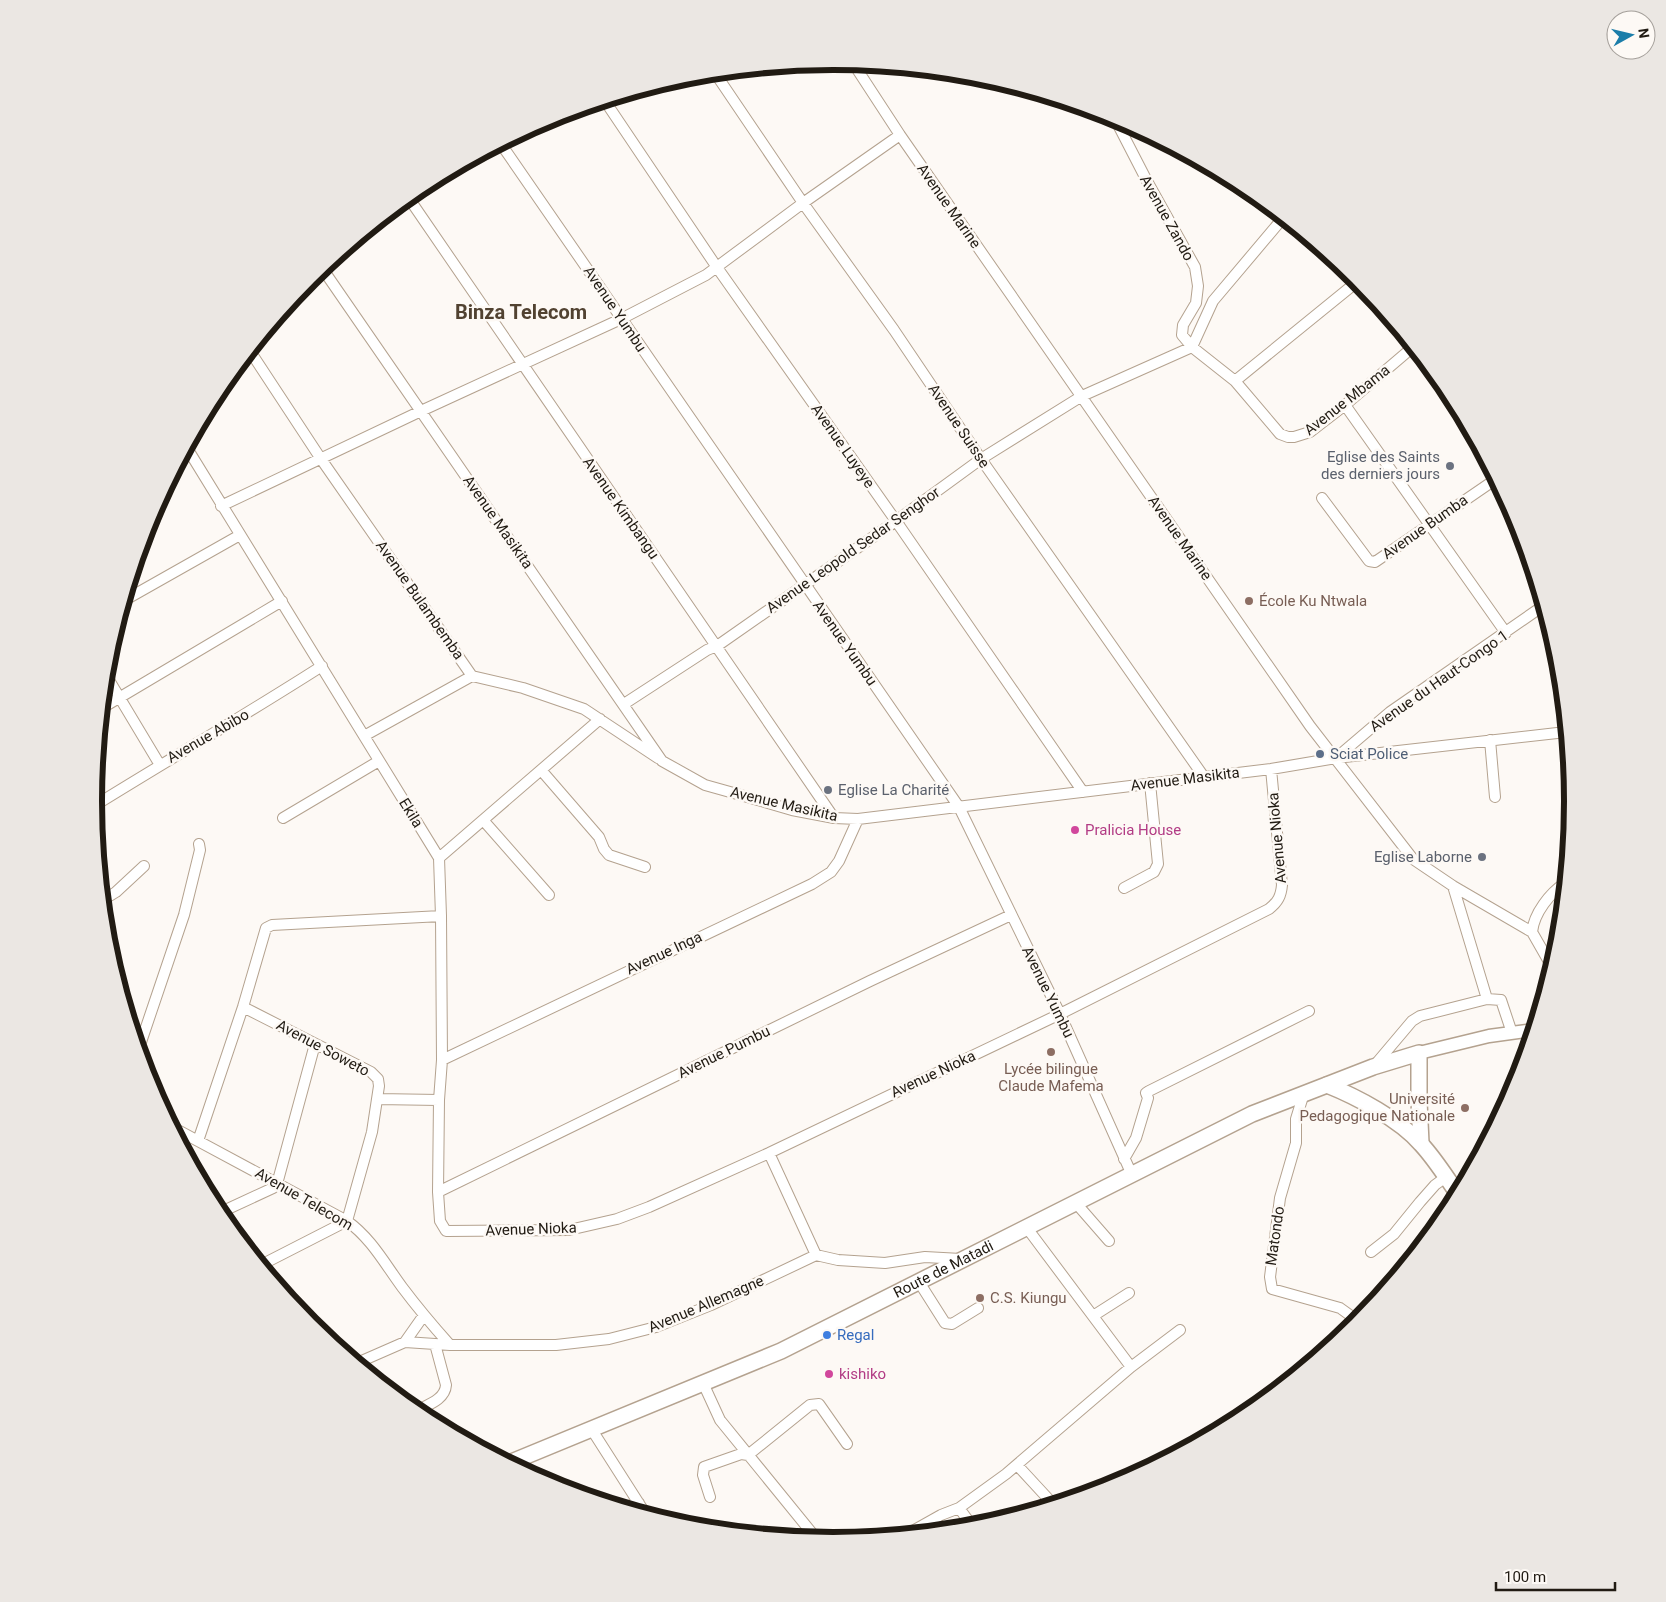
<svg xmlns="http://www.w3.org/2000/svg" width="1666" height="1602" font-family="Roboto,sans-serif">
	<rect width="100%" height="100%" fill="#fdf9f5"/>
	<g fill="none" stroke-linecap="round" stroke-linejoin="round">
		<defs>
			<path id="minor" d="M 853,63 L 900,135 L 1310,726 L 1413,859 L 1453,886 L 1532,932 L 1552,967
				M 715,73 L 803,203 L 894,330 L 981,459 L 1204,777
				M 605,101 L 716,266 L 896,521 L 1083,792
				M 1114,117 L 1147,181 L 1195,267 L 1198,286 L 1196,303 L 1183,325 L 1182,335 L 1192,347 L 1235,381 L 1280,434 L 1288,437 L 1294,437 L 1310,432 L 1345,405 L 1413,347
				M 501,144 L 959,807 L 1060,1014 L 1132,1175
				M 408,197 L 834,818
				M 322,268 L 662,761 L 705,785 L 730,792 L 792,810 L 834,818 L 858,819 L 1271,769 L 1336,758 L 1566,732
				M 250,351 L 321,459 L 472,676 L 523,688 L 584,709 L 658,758
				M 1235,381 L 1358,281
				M 1345,405 L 1506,633
				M 187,448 L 439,858 L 441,916 L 442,1060 L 439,1100 L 438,1192 L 440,1221 L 446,1231 L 569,1230 L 617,1219 L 649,1207 L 769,1153 L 1060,1014 L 1269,909 C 1278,902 1281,896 1282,885 L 1271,769
				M 1322,498 L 1369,561 L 1375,562 L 1496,479
				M 221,506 L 421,411 L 621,319 L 706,275 L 803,203 L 900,135
				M 125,600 L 240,535
				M 106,675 L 160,765
				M 624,704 L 707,650 L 717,646 L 896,521 L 981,459 L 1082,396 L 1192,347 L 1213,301 L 1283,218
				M 102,708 L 282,601
				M 364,736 L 472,676
				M 1490,740 L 1495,797
				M 1336,758 L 1390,712 L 1543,606
				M 541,770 L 599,837 L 604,849 L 609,855 L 645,867
				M 94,806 C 170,759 247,714 322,666
				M 283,818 L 379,761
				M 483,820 L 549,895
				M 439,858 L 600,719
				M 1453,886 L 1487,999
				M 1124,888 L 1154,872 L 1158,864 L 1150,783
				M 103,900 L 116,892 L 144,866
				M 1532,932 C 1534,913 1550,893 1565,883
				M 243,1007 L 371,1072 L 378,1079 L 379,1086 L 372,1132 L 347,1221 L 261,1265
				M 139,1048 L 184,915 L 200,850 L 199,844
				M 442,1060 L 812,884 L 831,872 L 839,861 L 858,819
				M 1374,1066 L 1412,1021 L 1420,1016 L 1487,999 L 1501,1000 L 1512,1033
				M 1304,1093 L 1296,1119 L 1296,1143 L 1280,1198 L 1270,1277 L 1272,1289 L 1340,1308 L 1358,1321
				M 377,1099 L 439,1100
				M 172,1127 L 347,1221 C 371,1238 385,1264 402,1287 C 417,1307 433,1326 450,1345
				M 198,1141 L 243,1007 L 266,928 L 272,925 L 441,916
				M 769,1153 L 816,1255
				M 1124,1159 L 1136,1138 L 1148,1098 L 1146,1093 L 1149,1091 L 1309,1011
				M 438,1192 L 870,981 L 1011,915
				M 1075,1202 L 1109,1241
				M 219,1213 L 273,1188 L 277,1184 L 315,1044
				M 1027,1228 L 1131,1367
				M 1371,1252 L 1394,1234 L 1420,1202 L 1435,1185 L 1446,1177
				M 919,1282 L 945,1323 L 952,1324 L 978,1308
				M 1093,1316 L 1129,1293
				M 405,1342 L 424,1315
				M 357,1363 L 405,1342 L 450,1345 L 556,1345 L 609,1339 L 656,1327 L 711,1305 L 816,1255 L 838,1260 L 885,1263 L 925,1257 L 961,1259
				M 703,1383 L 720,1420 L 816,1538
				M 416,1411 C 427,1405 445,1400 446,1385 L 435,1344
				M 592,1430 L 645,1513
				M 1017,1465 L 1053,1504
				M 710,1497 L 703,1475 L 704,1467 L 741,1454 L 748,1455 L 810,1405 L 819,1404 L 847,1444
				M 624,1507 L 639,1503
				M 959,1508 L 973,1527
				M 909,1533 L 941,1515 L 959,1508 L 1006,1474 L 1131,1367 L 1180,1330"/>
			<path id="major" d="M 1419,1053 L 1489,1036 L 1533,1030"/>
			<g id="highway">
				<path d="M 1327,1085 C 1357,1097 1399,1119 1421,1144 C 1435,1159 1446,1177 1458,1194"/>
				<path id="s1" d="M 509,1463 L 781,1351 L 1252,1114 L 1373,1067 L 1419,1053 L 1419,1101 L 1421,1143"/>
			</g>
		</defs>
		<use href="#minor" stroke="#b4a28f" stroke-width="12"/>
		<use href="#major" stroke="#b4a28f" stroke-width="15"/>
		<use href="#highway" stroke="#b4a28f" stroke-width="18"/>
		<use href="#minor" stroke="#fff" stroke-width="10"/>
		<use href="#major" stroke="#fff" stroke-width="12"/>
		<use href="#highway" stroke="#fff" stroke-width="15"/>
	</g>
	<g fill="#6b7280" stroke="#fdf9f5" stroke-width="2">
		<circle cx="1450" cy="466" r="5"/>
		<circle cx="828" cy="790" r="5"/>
		<circle cx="1482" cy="857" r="5"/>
	</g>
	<g fill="#8d6e63" stroke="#fdf9f5" stroke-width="2">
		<circle cx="1249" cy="601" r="5"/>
		<circle cx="1051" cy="1052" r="5"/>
		<circle cx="1465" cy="1108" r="5"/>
		<circle cx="980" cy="1298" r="5"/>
	</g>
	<circle fill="#5c6f8a" stroke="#fdf9f5" stroke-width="2" cx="1320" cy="754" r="5"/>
	<g fill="#d1479c" stroke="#fdf9f5" stroke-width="2">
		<circle cx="1075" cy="830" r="5"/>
		<circle cx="829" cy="1374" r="5"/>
	</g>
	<circle fill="#3f7fe0" stroke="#fdf9f5" stroke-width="2" cx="827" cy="1335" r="5"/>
	<g text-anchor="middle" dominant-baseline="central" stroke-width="5" stroke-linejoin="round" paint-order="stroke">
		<g font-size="15" fill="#211b13" stroke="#fdf9f5">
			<text transform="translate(949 206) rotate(55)">Avenue Marine</text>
			<text transform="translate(1167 218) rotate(61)">Avenue Zando</text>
			<text transform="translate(615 309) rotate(56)">Avenue Yumbu</text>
			<text transform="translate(1347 400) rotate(-38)">Avenue Mbama</text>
			<text transform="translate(959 426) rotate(56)">Avenue Suisse</text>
			<text transform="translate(843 446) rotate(55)">Avenue Luyeye</text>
			<text transform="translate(621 508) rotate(55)">Avenue Kimbangu</text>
			<text transform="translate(498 522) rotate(55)">Avenue Masikita</text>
			<text transform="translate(1425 527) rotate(-35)">Avenue Bumba</text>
			<text transform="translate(1180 538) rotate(55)">Avenue Marine</text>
			<text transform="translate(853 550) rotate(-35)">Avenue Leopold Sedar Senghor</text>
			<text transform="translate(420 600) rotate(55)">Avenue Bulambemba</text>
			<text transform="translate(845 643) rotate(55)">Avenue Yumbu</text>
			<text transform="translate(1439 681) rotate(-35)">Avenue du Haut-Congo 1</text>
			<text transform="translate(208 736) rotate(-30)">Avenue Abibo</text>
			<text transform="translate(1185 779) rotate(-7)">Avenue Masikita</text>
			<text transform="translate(784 804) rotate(13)">Avenue Masikita</text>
			<text transform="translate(411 813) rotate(58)">Ekila</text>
			<text transform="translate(1277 838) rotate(-95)">Avenue Nioka</text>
			<text transform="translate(664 953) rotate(-25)">Avenue Inga</text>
			<text transform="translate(1048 992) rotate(64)">Avenue Yumbu</text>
			<text transform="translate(323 1048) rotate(28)">Avenue Soweto</text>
			<text transform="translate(724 1052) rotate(-26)">Avenue Pumbu</text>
			<text transform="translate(933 1074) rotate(-25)">Avenue Nioka</text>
			<text transform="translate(304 1199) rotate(30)">Avenue Telecom</text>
			<text transform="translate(531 1229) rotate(-2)">Avenue Nioka</text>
			<text transform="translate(1275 1236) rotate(-82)">Matondo</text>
			<text stroke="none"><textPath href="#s1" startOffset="476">Route de Matadi</textPath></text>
			<text transform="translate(706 1304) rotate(-23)">Avenue Allemagne</text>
		</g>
		<g font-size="15" fill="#5b616d" stroke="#fdf9f5" text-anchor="end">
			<text x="1440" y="457">Eglise des Saints<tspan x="1440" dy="17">des derniers jours</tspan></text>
			<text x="838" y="790" text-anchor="start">Eglise La Charité</text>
			<text x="1472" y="857">Eglise Laborne</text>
		</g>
		<g font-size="15" fill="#785e54" stroke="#fdf9f5" text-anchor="start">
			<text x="1259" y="601">École Ku Ntwala</text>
			<text x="1051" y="1069" text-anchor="middle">Lycée bilingue<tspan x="1051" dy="17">Claude Mafema</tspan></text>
			<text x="1455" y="1099" text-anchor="end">Université<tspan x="1455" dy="17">Pedagogique Nationale</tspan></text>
			<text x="990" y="1298">C.S. Kiungu</text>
		</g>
		<g font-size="15" fill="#4e5e75" stroke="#fdf9f5" text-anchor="start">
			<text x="1330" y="754">Sciat Police</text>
		</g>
		<g font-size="15" fill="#b23c85" stroke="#fdf9f5" text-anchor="start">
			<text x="1085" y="830">Pralicia House</text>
			<text x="839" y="1374">kishiko</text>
		</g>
		<g font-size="15" fill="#366cbe" stroke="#fdf9f5" text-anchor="start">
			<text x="837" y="1335">Regal</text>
		</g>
		<g font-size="20" font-weight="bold" fill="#514231" stroke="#fdf9f5">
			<text x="521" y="312">Binza Telecom</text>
		</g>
	</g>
	<path d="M0 0H1666V1602H0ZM102 801a731 731 0 1 1 1462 0a731 731 0 1 1-1462 0Z" fill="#ebe7e3" fill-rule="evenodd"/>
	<path fill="none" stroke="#211b13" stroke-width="6" d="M102 801a731 731 0 1 1 1462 0a731 731 0 1 1-1462 0Z"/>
	<g transform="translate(1631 35) rotate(82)"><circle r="24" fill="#fdf9f5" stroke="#a5a09b"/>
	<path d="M0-4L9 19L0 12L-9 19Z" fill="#1b7da9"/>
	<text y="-8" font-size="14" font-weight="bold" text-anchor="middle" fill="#211b13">N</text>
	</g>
	<path d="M1496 1582v8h119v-8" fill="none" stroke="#211b13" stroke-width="2.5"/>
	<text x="1504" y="1582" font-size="15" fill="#211b13" stroke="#fdf9f5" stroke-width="4" paint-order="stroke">100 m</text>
</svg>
